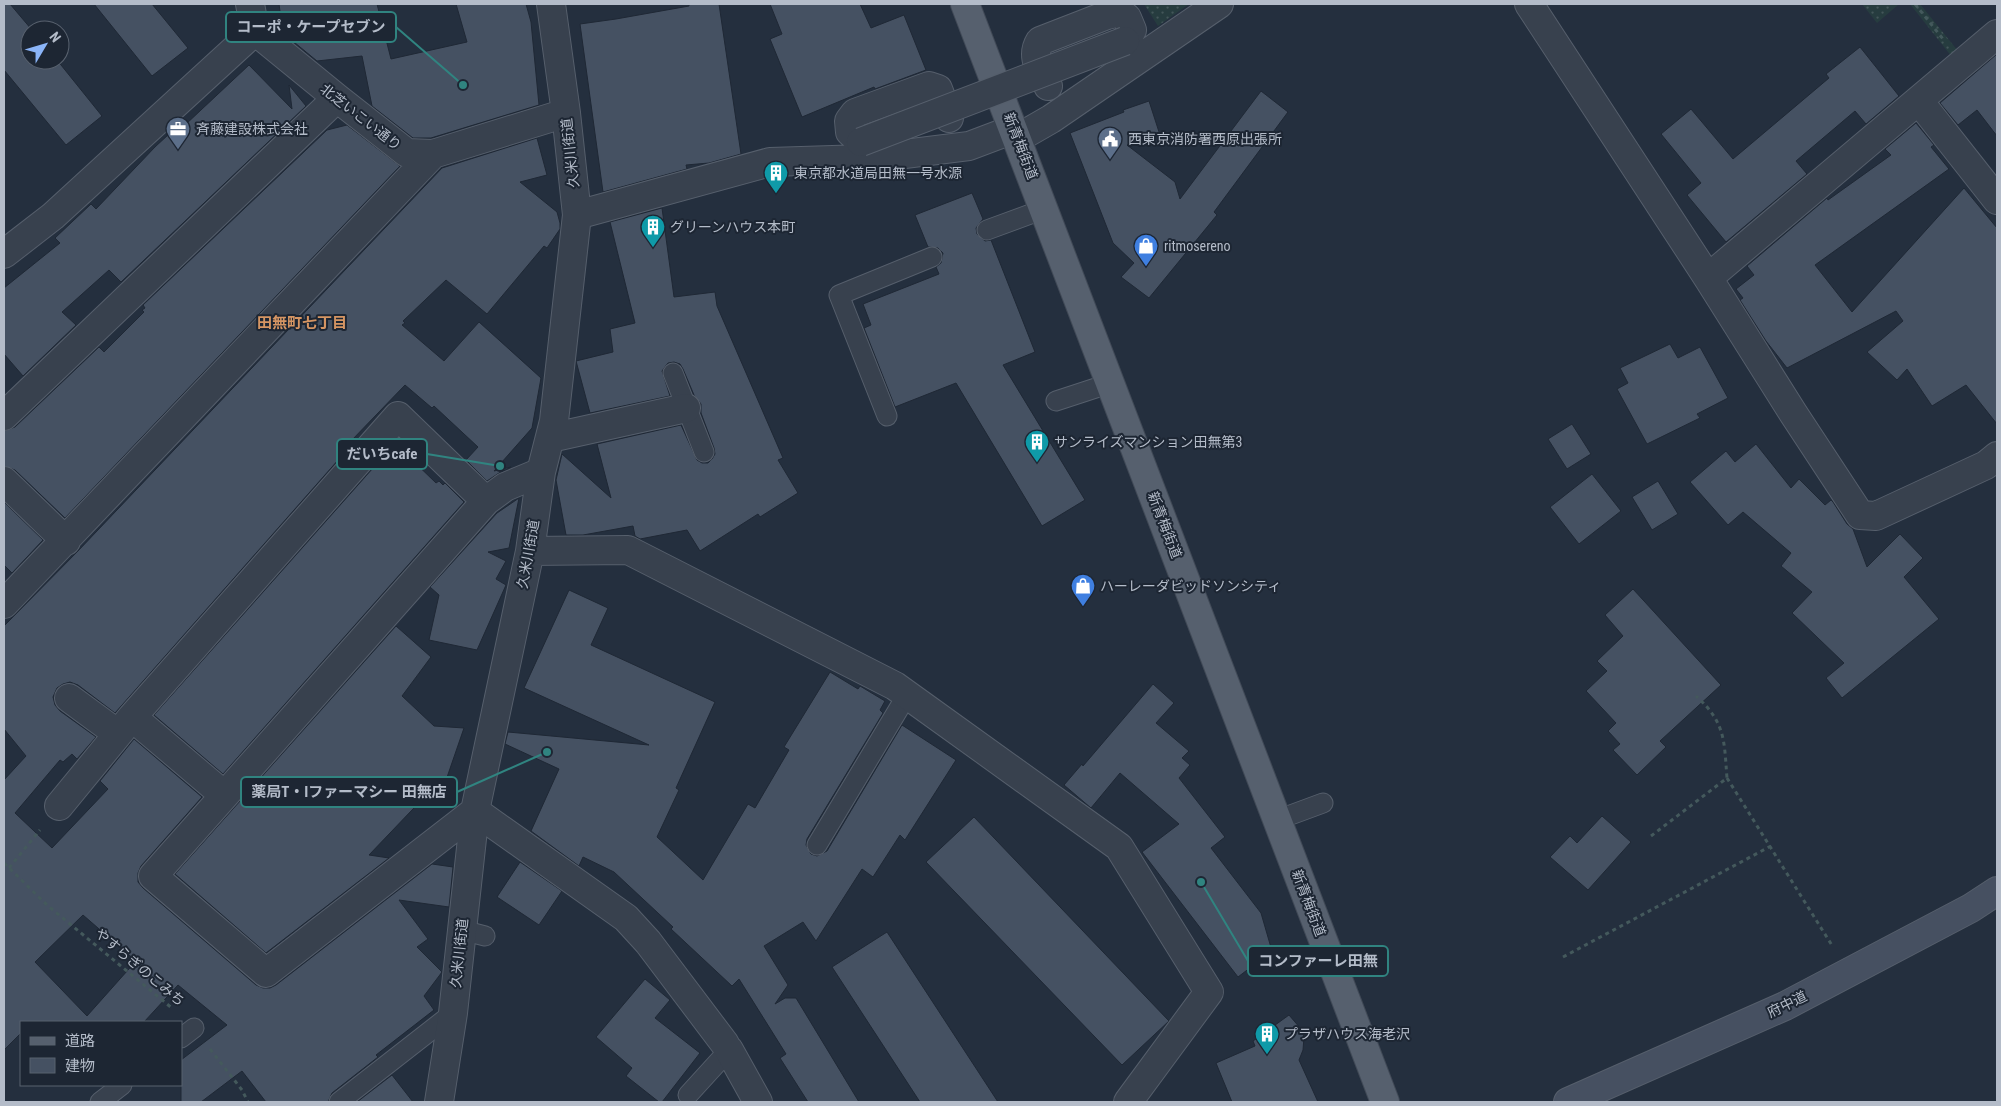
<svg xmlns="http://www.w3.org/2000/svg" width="2001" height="1106" font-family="'Roboto Condensed','Noto Sans JP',sans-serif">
	<defs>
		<pattern id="park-dots" width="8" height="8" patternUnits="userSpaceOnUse" patternTransform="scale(1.25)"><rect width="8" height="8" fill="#263c3f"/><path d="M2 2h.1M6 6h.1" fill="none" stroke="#435659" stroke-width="1.8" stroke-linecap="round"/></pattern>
	</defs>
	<rect width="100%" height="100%" fill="#242f3e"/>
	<path fill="url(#park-dots)" d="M 1144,4 L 1189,4 L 1158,26 Z
		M 1862,4 L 1899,4 L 1877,23 Z
		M 1910,4 L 1920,4 L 1958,51 L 1952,57 Z"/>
	<path fill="#455162" stroke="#1f2835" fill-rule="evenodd" d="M 4,4 L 10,4 L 32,30 L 30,30 L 30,60 L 57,60 L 102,116 L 66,145 L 4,70 Z
		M 94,4 L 152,4 L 188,48 L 152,76 Z
		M 279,4 L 377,4 L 391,59 L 467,42 L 456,4 L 526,4 L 531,22 L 539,105 L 431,138 L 413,138 L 372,106 L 362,56 L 317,61 L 283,33 Z
		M 689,4 L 719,4 L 741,154 L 709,163 L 686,165 L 687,169 L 603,192 L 580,24 L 616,19 L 689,6 Z
		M 770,4 L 860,4 L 871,28 L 904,15 L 926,70 L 875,89 L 874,87 L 802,117 L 770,39 L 782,34 Z
		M 1860,47 L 1899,96 L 1866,124 L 1855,111 L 1796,161 L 1807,174 L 1726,242 L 1687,195 L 1701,183 L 1661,134 L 1691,109 L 1733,159 L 1829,78 L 1826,74 Z
		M 1997,54 L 1997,136 L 1977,110 L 1958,125 L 1940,103 Z
		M 249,65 L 292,109 L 289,85 L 306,106 L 121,282 L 109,270 L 62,312 L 76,325 L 23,376 L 4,354 L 4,288 L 60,243 L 55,238 L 91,204 L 96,209 L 155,147 L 182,122 L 185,125 Z
		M 1261,91 L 1288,112 L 1214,212 L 1217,215 L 1149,298 L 1121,277 L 1134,263 L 1113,243 L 1070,133 L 1124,112 L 1123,110 L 1149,101 L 1160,135 L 1127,145 L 1175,182 L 1180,199 Z
		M 1916,123 L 1934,145 L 1931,147 L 1949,169 L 1815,265 L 1852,312 L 1964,188 L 1997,228 L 1997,424 L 1966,385 L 1932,406 L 1907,369 L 1897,380 L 1867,352 L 1903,321 L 1896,311 L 1787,368 L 1766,341 L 1740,300 L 1743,298 L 1736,289 L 1754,275 L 1747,266 L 1827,198 L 1828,200 L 1891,155 L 1885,149 Z
		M 347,125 L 400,166 L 65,518 L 15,470 L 4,466 L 4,431 L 15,427 L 99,347 L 104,352 L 144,312 L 142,310 L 145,308 L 143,305 L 327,130 Z
		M 537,138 L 547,175 L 520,182 L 557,212 L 560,223 L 560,229 L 547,248 L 544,246 L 487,314 L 446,280 L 403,321 L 405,323 L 402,325 L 444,361 L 479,322 L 541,378 L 532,428 L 494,471 L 511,467 L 499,473 L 487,481 L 466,460 L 478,447 L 434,406 L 432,408 L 405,385 L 351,441 L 354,442 L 115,713 L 78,685 L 70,682 L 63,684 L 57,688 L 53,697 L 55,705 L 60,711 L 96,737 L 77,759 L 72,754 L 63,762 L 60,760 L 15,813 L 52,848 L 108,789 L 100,781 L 134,739 L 202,797 L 141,866 L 138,873 L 138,882 L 143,888 L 256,985 L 263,988 L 270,988 L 276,985 L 432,864 L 453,867 L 449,907 L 399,900 L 428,939 L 417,947 L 442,972 L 424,996 L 434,1010 L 376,1055 L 378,1057 L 332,1093 L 328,1102 L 266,1102 L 242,1071 L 201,1102 L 181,1102 L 181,1060 L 227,1025 L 178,985 L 144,1022 L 21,1022 L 21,1033 L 4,1050 L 4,780 L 26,756 L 4,729 L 4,626 L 78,551 L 442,168 ZM 83,915 L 136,961 L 87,1016 L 35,962 Z
		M 972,193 L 983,219 L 976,228 L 977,234 L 985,241 L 991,240 L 1035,352 L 1003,365 L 1085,500 L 1042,526 L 956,383 L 895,407 L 864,328 L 871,325 L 863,304 L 939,274 L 936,267 L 941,263 L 943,253 L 938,248 L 928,247 L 915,215 Z
		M 662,208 L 674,297 L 715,292 L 717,306 L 783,458 L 778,460 L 798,493 L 760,517 L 758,514 L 700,551 L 687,530 L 640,539 L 635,536 L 633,526 L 583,535 L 566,535 L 556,480 L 562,454 L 611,498 L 597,444 L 681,425 L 697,460 L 702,463 L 708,463 L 712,459 L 715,454 L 714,448 L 701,413 L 701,404 L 694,395 L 683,369 L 680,364 L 674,362 L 668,363 L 662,371 L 670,396 L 590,413 L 576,361 L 613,352 L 610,329 L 635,323 L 610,222 Z
		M 1670,344 L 1678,358 L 1700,347 L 1728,398 L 1697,414 L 1700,418 L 1647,444 L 1617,389 L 1628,383 L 1620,368 Z
		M 1572,424 L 1591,454 L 1567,469 L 1548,439 Z
		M 1756,444 L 1791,488 L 1799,479 L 1825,505 L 1831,500 L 1833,502 L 1847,524 L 1853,529 L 1867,567 L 1900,534 L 1923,558 L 1904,577 L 1939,619 L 1842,698 L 1826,678 L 1844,663 L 1792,613 L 1812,592 L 1781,566 L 1791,553 L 1743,512 L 1728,525 L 1690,482 L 1726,451 L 1735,462 Z
		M 389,450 L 405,453 L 436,483 L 439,481 L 443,485 L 445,483 L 464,502 L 223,774 L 154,715 Z
		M 1592,474 L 1621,511 L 1579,544 L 1550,507 Z
		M 1658,481 L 1678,514 L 1652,530 L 1632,497 Z
		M 519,498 L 509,548 L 488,552 L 506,561 L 496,579 L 506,585 L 477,650 L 429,640 L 439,595 L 430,587 L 497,513 Z
		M 4,502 L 43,540 L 12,573 L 4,565 Z
		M 1633,589 L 1721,685 L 1660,741 L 1666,747 L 1637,775 L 1613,750 L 1620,744 L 1608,731 L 1616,723 L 1586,691 L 1607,671 L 1597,661 L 1623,636 L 1605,615 Z
		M 569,590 L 608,608 L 591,645 L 715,702 L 676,788 L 679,790 L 657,837 L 703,880 L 748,804 L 755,808 L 789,750 L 784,747 L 830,672 L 858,689 L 860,686 L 885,701 L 880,710 L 883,713 L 807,839 L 806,845 L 811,854 L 817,856 L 827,851 L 902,725 L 956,760 L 905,840 L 900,835 L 873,877 L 862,869 L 816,941 L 803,922 L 764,946 L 788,985 L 775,1004 L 785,998 L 796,998 L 859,1102 L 808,1102 L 780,1058 L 786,1054 L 739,979 L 732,986 L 671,929 L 673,927 L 614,872 L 583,857 L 579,866 L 531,831 L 559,769 L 505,744 L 508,732 L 649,745 L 524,688 Z
		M 396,626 L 431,657 L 402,696 L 434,726 L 464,728 L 443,789 L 433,788 L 369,855 L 389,858 L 266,953 L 175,874 Z
		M 1153,684 L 1174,703 L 1156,723 L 1189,751 L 1182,758 L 1190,765 L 1179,778 L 1225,837 L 1211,848 L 1261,913 L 1272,951 L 1238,977 L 1142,852 L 1179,824 L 1120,773 L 1091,808 L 1064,785 L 1082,764 L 1083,766 Z
		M 1602,816 L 1631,842 L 1588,890 L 1550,857 L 1570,836 L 1577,843 Z
		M 974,817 L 1169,1021 L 1122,1065 L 926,862 Z
		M 520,862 L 562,891 L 539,925 L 497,897 Z
		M 887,932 L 998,1102 L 920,1102 L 832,967 Z
		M 645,979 L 670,1000 L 655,1018 L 700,1053 L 662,1102 L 659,1102 L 626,1076 L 632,1068 L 596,1037 Z
		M 1289,1015 L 1301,1029 L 1304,1037 L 1303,1050 L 1299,1060 L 1318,1102 L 1232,1102 L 1216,1063 L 1255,1046 L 1253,1041 Z
		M 392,1075 L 413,1102 L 357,1102 Z"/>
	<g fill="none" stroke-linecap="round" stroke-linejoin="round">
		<defs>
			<path id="lane" d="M 987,230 L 1044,209
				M 673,373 L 704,452
				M 1056,401 L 1111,383
				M 887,416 L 839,295 L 932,257
				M 1277,820 L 1323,803
				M 817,845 L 907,695
				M 462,930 L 485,936
				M 181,1038 L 194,1028
				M 688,1095 L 729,1050
				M 100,1102 L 122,1085
				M 339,1102 L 453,1013"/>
			<path id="street" d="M 250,4 L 255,31 L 337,98 L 407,153 L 433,154 L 566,113
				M 1529,4 L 1708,278 L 1793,413 L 1860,515 L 1876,516 L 1986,465 L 1997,456
				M 1048,86 C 1041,70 1030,57 1040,41 L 1107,15 L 1120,12 L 1127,18 L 1132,30 L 1125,41
				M 1919,101 L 1997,200
				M 1018,138 L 1051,119 L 1219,4
				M 861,142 L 850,132 L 849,121 L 855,113 L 929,86 L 938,89 L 949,118
				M 577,215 L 770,162 L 864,159 L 969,146 L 1014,129
				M 4,254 L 53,216 L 255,31
				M 1708,278 L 1997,34
				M 4,416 L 337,98
				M 550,438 L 686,408
				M 541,472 L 505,487 L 486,501 L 153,876 L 266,973 L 475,811 L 626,918 L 648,942 L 725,1044
				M 4,481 L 66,541
				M 530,551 L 628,550 L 895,686 L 1119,847 L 1209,992 L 1128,1102
				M 4,604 L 433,154
				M 69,698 L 118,734
				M 132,717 L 224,795
				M 59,806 L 132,717 L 398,416 L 486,501
				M 729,1050 L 758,1102
				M 439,1102 L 453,1013 L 475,811 L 530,551 L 541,472 L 554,421 L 577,215 L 566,113 L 551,4"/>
			<path id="secondary" d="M 1568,1102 L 1785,1006 L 1971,908 L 1997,891"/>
			<path id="primary" d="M 965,4 L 1385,1102"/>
		</defs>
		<use href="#lane" stroke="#565f6c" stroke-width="21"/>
		<use href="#street" stroke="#565f6c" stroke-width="30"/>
		<use href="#secondary" stroke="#565f6c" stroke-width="30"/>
		<use href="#primary" stroke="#414a57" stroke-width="30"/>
		<path stroke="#44595c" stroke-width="3" stroke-dasharray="4 4" stroke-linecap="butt" d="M 1915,4 L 1943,39
			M 1727,778 L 1833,947
			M 1651,836 L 1727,778 C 1724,741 1726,723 1696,696
			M 4,863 L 47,905 L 173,1009
			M 9,868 L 40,830
			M 1563,957 L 1771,846
			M 210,1049 L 242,1090 L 248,1102"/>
		<use href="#lane" stroke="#38414e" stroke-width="19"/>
		<use href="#street" stroke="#38414e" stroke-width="28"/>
		<use href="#secondary" stroke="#465061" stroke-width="28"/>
		<use href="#primary" stroke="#56606e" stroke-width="28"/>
		<defs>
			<path id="street-bridge" d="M 861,142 L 1125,41"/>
		</defs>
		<use href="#street-bridge" stroke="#565f6c" stroke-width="30" stroke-linecap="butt"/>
		<use href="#street-bridge" stroke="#38414e" stroke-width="28"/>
	</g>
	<defs>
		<symbol id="office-pin" viewBox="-11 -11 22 30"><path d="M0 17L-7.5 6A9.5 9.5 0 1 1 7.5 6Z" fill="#5c6f8a" stroke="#1d2633"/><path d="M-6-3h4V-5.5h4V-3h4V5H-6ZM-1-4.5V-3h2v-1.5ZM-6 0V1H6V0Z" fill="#fff"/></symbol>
		<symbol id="civic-pin" viewBox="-11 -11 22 30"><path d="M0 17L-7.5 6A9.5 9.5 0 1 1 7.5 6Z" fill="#5c6f8a" stroke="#1d2633"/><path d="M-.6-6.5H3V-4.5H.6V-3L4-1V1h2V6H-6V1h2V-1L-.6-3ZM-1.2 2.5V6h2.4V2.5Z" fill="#fff"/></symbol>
		<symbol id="building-pin" viewBox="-11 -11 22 30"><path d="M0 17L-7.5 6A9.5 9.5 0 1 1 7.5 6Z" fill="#0f9aa8" stroke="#1d2633"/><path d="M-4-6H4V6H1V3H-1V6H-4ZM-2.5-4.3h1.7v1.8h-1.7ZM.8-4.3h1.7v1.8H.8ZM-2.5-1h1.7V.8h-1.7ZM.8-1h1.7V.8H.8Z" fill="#fff"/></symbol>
		<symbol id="shop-pin" viewBox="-11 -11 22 30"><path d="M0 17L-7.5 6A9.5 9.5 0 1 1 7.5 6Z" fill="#3f7fe0" stroke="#1d2633"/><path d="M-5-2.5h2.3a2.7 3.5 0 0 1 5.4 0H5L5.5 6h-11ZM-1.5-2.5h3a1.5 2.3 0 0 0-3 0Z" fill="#fff"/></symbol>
	</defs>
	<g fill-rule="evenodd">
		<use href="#office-pin" x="164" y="115" width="28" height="38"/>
		<use href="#civic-pin" x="1096" y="125" width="28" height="38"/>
		<use href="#building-pin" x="762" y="159" width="28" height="38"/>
		<use href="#building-pin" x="639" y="213" width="28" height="38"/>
		<use href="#shop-pin" x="1132" y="232" width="28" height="38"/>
		<use href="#building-pin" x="1023" y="428" width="28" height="38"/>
		<use href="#shop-pin" x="1069" y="572" width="28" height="38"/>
		<use href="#building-pin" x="1253" y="1020" width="28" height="38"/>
	</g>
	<g text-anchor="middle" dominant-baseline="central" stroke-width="4" stroke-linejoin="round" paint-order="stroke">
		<g font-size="14" fill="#b4bcc9" stroke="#1d2633">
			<text transform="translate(361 117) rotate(38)">北芝いこい通り</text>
			<text transform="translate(1021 146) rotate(69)">新青梅街道</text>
			<text transform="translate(570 153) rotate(-96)">久米川街道</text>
			<text transform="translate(1165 525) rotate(69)">新青梅街道</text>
			<text transform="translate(528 554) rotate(-80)">久米川街道</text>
			<text transform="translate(1309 903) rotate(69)">新青梅街道</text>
			<text transform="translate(459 953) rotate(-84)">久米川街道</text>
			<text transform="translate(140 967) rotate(40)">やすらぎのこみち</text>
			<text transform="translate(1787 1004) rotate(-26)">府中道</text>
		</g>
		<g font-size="14" fill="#b4bcc9" stroke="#1d2633" text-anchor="start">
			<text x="196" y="129">斉藤建設株式会社</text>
			<text x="1128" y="139">西東京消防署西原出張所</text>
			<text x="794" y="173">東京都水道局田無一号水源</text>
			<text x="670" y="227">グリーンハウス本町</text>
			<text x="1164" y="246">ritmosereno</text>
			<text x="1054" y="442">サンライズマンション田無第3</text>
			<text x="1100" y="586">ハーレーダビッドソンシティ</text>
			<text x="1284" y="1034">プラザハウス海老沢</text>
		</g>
		<g font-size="15" font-weight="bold" fill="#d59563" stroke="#1d2633">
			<text x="302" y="323">田無町七丁目</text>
		</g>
	</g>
	<path fill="none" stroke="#308480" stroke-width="2" d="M463 85L396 27M500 466L427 454M547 752L457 792M1201 882L1248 961"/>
	<g fill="#308480" stroke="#1d2633" stroke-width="2">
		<circle cx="463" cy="85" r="5"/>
		<circle cx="500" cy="466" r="5"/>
		<circle cx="547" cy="752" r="5"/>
		<circle cx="1201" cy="882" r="5"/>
	</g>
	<g fill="#1d2633" stroke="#308480" stroke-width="2">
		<rect x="226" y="12" width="170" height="30" rx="5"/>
		<rect x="337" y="439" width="90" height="30" rx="5"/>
		<rect x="241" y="777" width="216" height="30" rx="5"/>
		<rect x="1248" y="946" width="140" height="30" rx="5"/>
	</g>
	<g font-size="15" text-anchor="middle" font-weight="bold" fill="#b4bcc9">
		<text x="311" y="32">コーポ・ケープセブン</text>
		<text x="382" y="459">だいちcafe</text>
		<text x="349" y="797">薬局T・Iファーマシー 田無店</text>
		<text x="1318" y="966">コンファーレ田無</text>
	</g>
	<rect width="2001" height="1106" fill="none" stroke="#b4bcc9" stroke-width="10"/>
	<rect x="20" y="1021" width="162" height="65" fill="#1d2633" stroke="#59626f"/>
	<rect x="30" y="1037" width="25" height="8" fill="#56606e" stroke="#59626f"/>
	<text x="65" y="1046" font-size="15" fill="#b4bcc9">道路</text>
	<rect x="30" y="1058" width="25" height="15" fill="#455162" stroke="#59626f"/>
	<text x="65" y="1071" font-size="15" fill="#b4bcc9">建物</text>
	<g transform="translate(45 45) rotate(52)"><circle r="24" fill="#1d2633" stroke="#59626f"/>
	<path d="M0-4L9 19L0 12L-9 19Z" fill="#8ab4f8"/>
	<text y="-8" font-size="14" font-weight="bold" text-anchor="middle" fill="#b4bcc9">N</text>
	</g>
</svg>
